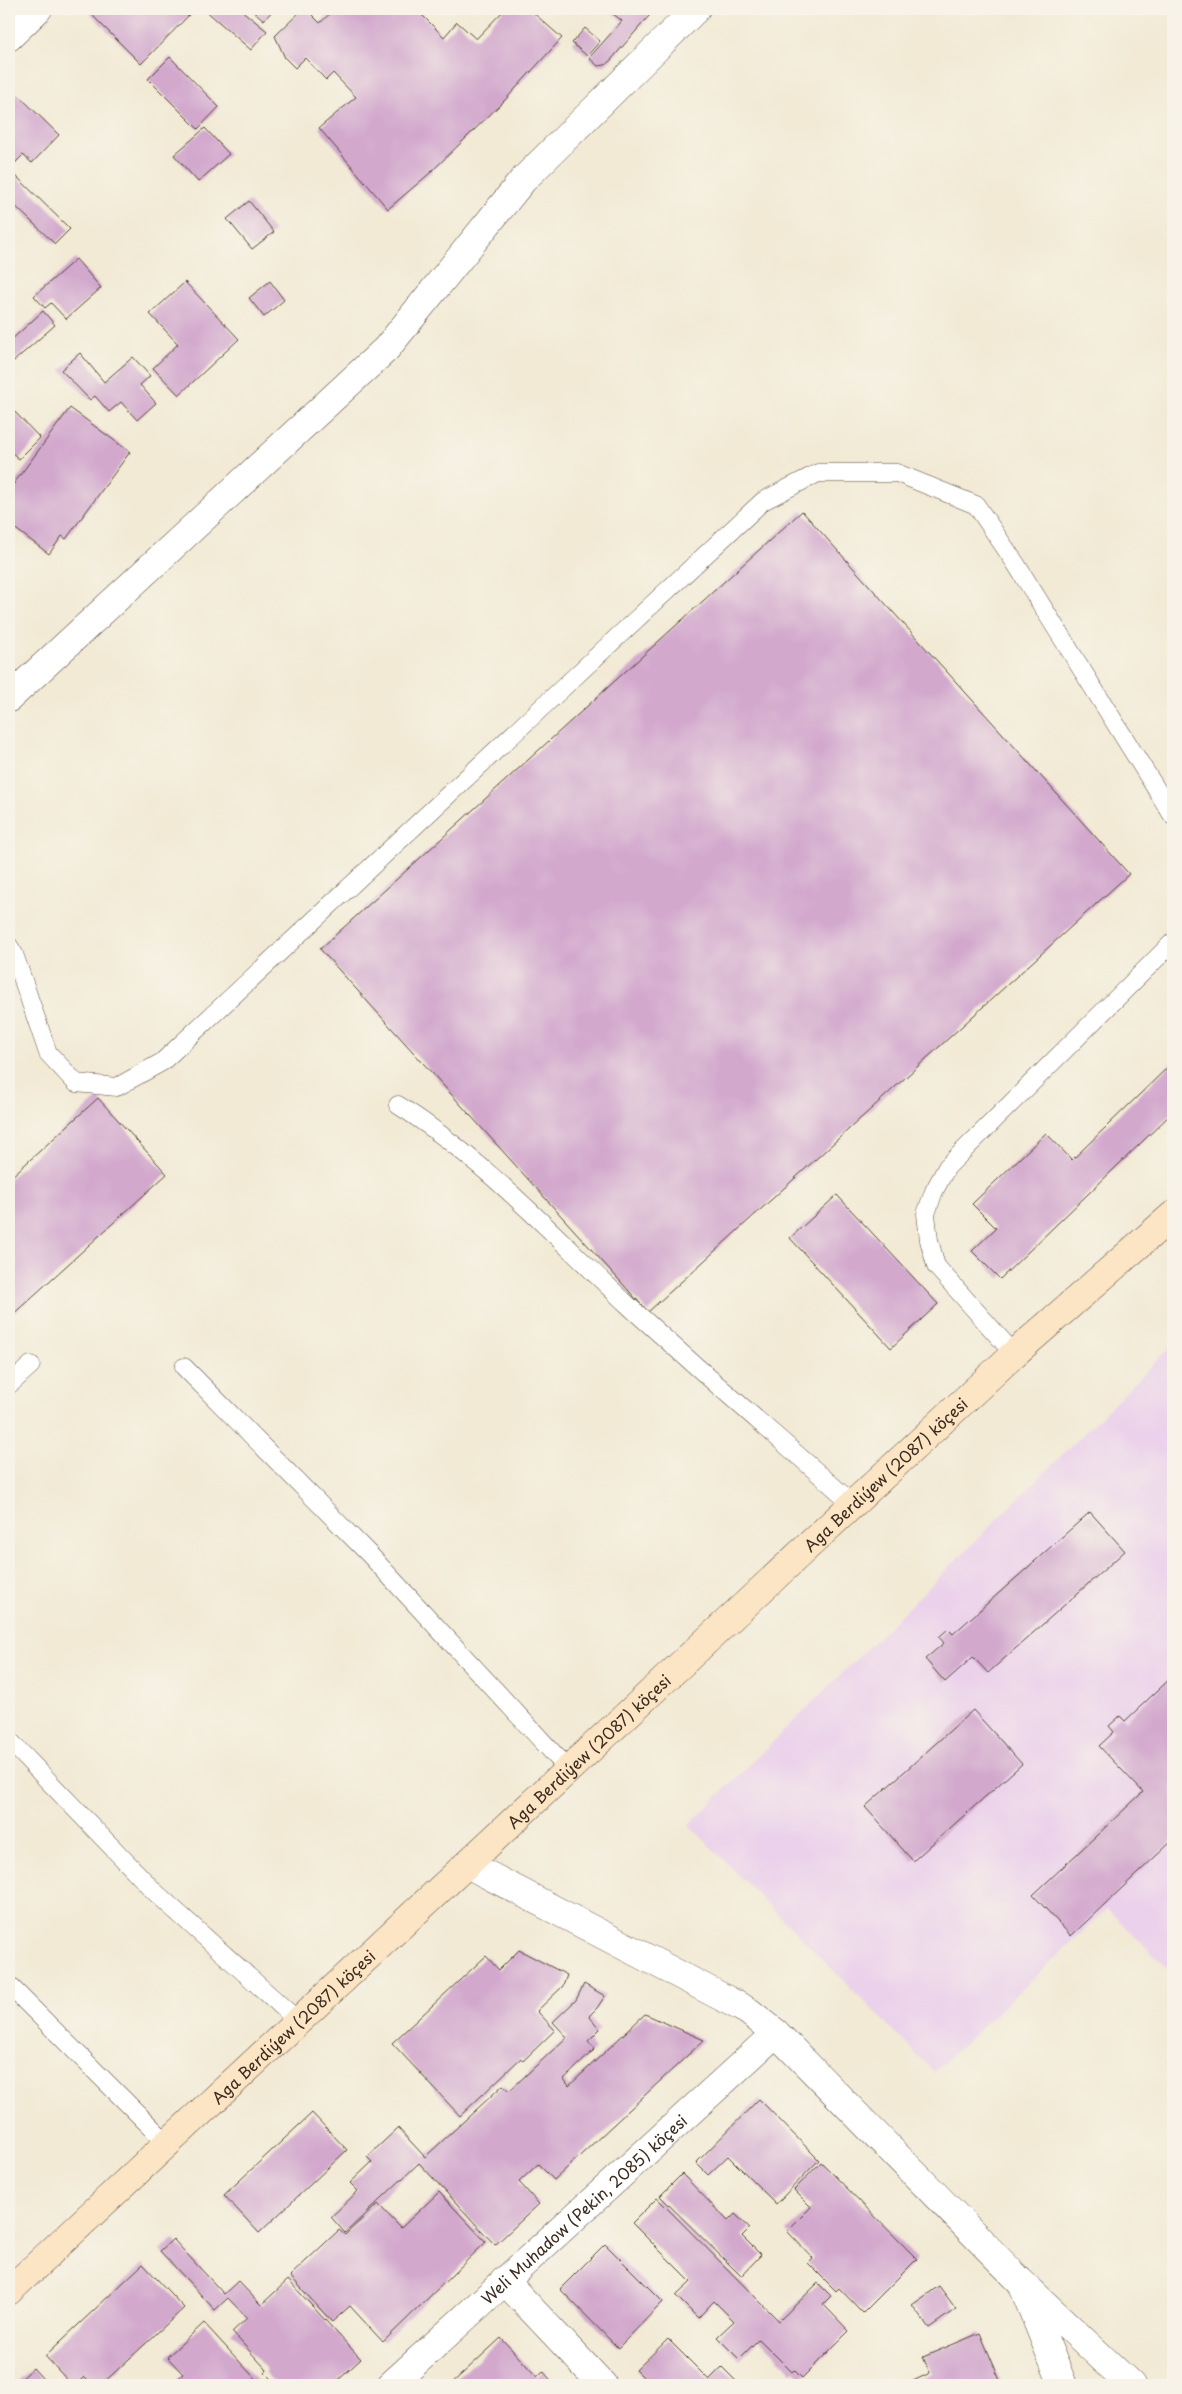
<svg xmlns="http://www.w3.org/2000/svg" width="1182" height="2394" font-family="'Playpen Sans',sans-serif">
	<rect width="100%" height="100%" fill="#f7f3e8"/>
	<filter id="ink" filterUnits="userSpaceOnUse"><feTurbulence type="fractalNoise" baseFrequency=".02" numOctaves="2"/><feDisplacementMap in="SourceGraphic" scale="10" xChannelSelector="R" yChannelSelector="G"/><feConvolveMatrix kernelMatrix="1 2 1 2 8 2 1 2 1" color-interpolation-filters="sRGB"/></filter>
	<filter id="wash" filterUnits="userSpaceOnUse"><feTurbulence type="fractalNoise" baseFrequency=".0096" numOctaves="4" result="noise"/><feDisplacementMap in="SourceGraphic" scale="20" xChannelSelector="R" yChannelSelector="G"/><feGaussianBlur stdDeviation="1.12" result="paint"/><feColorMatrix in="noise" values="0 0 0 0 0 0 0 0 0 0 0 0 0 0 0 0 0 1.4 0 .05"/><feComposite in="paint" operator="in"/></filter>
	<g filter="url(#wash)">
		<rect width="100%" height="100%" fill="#f2ead5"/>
		<path fill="#ebd1eb" d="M 1173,1345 L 1173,1974 L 1107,1909 L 934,2072 L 689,1825 Z"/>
		<g id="blocks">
			<path fill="#d2a8cd" d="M 86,9 L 195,9 L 141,64 Z
				M 204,9 L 240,9 L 267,31 L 251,50 Z
				M 251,9 L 274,9 L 264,20 Z
				M 303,9 L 306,9 L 320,23 L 335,9 L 416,9 L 444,37 L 457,22 L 476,39 L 505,9 L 529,9 L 562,38 L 505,100 L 430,173 L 388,209 L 319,128 L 356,97 L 333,73 L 326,80 L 305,58 L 295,68 L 285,58 L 275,36 Z
				M 607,9 L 655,9 L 611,60 L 605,65 L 598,66 L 589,58 L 622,21 Z
				M 585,28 L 600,41 L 587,56 L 572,43 Z
				M 170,57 L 219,107 L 198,129 L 148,79 Z
				M 12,89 L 59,135 L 32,163 L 23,155 L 9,169 L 70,229 L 55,244 L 9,200 L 9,92 Z
				M 205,128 L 229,154 L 198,182 L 174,155 Z
				M 249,201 L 274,232 L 252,249 L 227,219 Z
				M 76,259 L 101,288 L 66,319 L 51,303 L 45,308 L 34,296 Z
				M 270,281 L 284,300 L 264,317 L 249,298 Z
				M 185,282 L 239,339 L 179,395 L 153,368 L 178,344 L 150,314 Z
				M 43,311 L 55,325 L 14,361 L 9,355 L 9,342 Z
				M 80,353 L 104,382 L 133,357 L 150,376 L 140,385 L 156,403 L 137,420 L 121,402 L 109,412 L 95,396 L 90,400 L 61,370 Z
				M 9,406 L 40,438 L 19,459 L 11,452 L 9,455 Z
				M 70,408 L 130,452 L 66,539 L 62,536 L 49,554 L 9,524 L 9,490 Z
				M 802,511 L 1129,874 L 648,1312 L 320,949 Z
				M 1173,1062 L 1173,1112 L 1000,1279 L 972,1251 L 996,1228 L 972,1204 L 1046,1133 L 1072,1160 Z
				M 98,1098 L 167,1174 L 9,1318 L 9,1179 Z
				M 837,1195 L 938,1304 L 891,1348 L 790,1238 Z
				M 1090,1512 L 1125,1551 L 988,1673 L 973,1657 L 945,1682 L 925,1659 L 944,1643 L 939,1637 L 948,1629 L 953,1634 Z
				M 1173,1676 L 1173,1840 L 1071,1936 L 1033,1895 L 1143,1792 L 1099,1746 L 1114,1732 L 1109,1726 L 1120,1716 L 1125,1721 Z
				M 973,1710 L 1022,1764 L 913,1861 L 865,1807 Z
				M 519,1950 L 567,1975 L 563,1986 L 537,2011 L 555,2030 L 523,2061 L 521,2058 L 460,2116 L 392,2043 L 486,1956 L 499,1970 Z
				M 584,1984 L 605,1996 L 597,2008 L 589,2016 L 600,2029 L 588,2041 L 595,2049 L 564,2079 L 569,2086 L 645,2014 L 704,2040 L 554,2180 L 538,2164 L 519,2182 L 539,2204 L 495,2245 L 419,2163 L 345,2233 L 331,2217 L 358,2191 L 350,2183 L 372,2162 L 367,2157 L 398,2128 L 425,2157 L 503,2085 L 509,2091 L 567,2037 L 553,2022 L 576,2000 Z
				M 759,2099 L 819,2160 L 776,2204 L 728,2156 L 708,2175 L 696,2163 Z
				M 312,2113 L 347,2150 L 259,2233 L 224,2195 Z
				M 821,2162 L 917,2259 L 863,2313 L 839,2288 L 836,2291 L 808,2263 L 813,2258 L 787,2231 L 811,2207 L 794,2190 Z
				M 682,2174 L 728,2221 L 735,2214 L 750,2228 L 742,2236 L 761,2255 L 741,2276 L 660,2196 Z
				M 439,2192 L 486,2242 L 383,2342 L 350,2306 L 332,2322 L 290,2276 L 339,2230 L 345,2235 L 378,2204 L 401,2228 Z
				M 657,2198 L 779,2321 L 818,2283 L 831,2296 L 823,2304 L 849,2331 L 802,2378 L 794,2370 L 792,2372 L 759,2339 L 739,2359 L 717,2337 L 734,2321 L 714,2301 L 698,2318 L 676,2296 L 691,2282 L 632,2223 Z
				M 173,2239 L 224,2294 L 238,2281 L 261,2305 L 288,2280 L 361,2359 L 333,2385 L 277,2385 L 265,2373 L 267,2370 L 232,2332 L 247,2318 L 228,2298 L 215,2310 L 160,2251 Z
				M 605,2244 L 663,2302 L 618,2348 L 560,2289 Z
				M 143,2264 L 184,2308 L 101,2385 L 93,2385 L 85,2377 L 77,2385 L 72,2385 L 45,2356 Z
				M 939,2286 L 956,2309 L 929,2328 L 912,2305 Z
				M 204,2323 L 261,2385 L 171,2385 L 183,2374 L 167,2357 Z
				M 980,2333 L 1002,2385 L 915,2385 L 913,2381 L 930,2373 L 923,2357 Z
				M 501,2338 L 537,2377 L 543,2371 L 555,2385 L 450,2385 Z
				M 668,2339 L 709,2380 L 722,2367 L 740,2385 L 651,2385 L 636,2370 Z
				M 33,2368 L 43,2379 L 39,2382 L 42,2385 L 15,2385 Z"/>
		</g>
	</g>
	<g filter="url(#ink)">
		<use href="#blocks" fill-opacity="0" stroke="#564739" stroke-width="1"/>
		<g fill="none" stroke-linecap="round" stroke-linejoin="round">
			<defs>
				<path id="lane" d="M 9,946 L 14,954 L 48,1053 L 76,1083 L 117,1087 L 162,1062 L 763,501 L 818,473 L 897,473 L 976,505 L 1016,564 L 1173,816
					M 398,1105 C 485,1160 554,1236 629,1306 C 702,1373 779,1438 853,1504
					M 1014,1354 L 936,1266 L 929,1240 L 926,1214 L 934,1191 L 947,1167 L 1173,942
					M 184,1367 L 369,1554 L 569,1770
					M 9,1385 L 31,1365
					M 9,1740 L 156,1893 L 298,2021
					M 9,1985 L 167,2143"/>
				<g id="street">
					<path d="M 9,37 L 38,9"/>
					<path d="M 9,698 L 386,349 L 523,180 L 696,9"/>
					<path d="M 467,1864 L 720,1996 L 748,2011 L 776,2033 L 1020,2281 L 1131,2385"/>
					<path d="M 504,2280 L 603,2385"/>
					<path d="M 1024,2289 L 1063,2385"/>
					<path id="s1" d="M 391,2385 L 776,2033"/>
				</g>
				<g id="secondary">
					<path id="s2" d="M 9,2291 L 1014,1354 L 1173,1215"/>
				</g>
			</defs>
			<use href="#lane" stroke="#564739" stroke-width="19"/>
			<use href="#street" stroke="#564739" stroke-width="29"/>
			<use href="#secondary" stroke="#564739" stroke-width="29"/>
			<use href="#lane" stroke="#fff" stroke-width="18"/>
			<use href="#street" stroke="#fff" stroke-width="28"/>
			<use href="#secondary" stroke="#fce5c4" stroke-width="28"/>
		</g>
	</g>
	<g text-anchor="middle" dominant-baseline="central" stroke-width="4" stroke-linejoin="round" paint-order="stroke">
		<g font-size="16" fill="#3b2a1e" stroke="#f7f3e8">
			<text stroke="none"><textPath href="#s2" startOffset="1198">Aga Berdiýew (2087) köçesi</textPath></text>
			<text stroke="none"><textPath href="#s2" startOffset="792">Aga Berdiýew (2087) köçesi</textPath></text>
			<text stroke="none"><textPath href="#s2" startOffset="388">Aga Berdiýew (2087) köçesi</textPath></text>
			<text stroke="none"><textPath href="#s1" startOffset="261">Weli Muhadow (Pekin, 2085) köçesi</textPath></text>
		</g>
	</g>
	<rect width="1182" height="2394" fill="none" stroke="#f7f3e8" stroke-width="30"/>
</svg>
